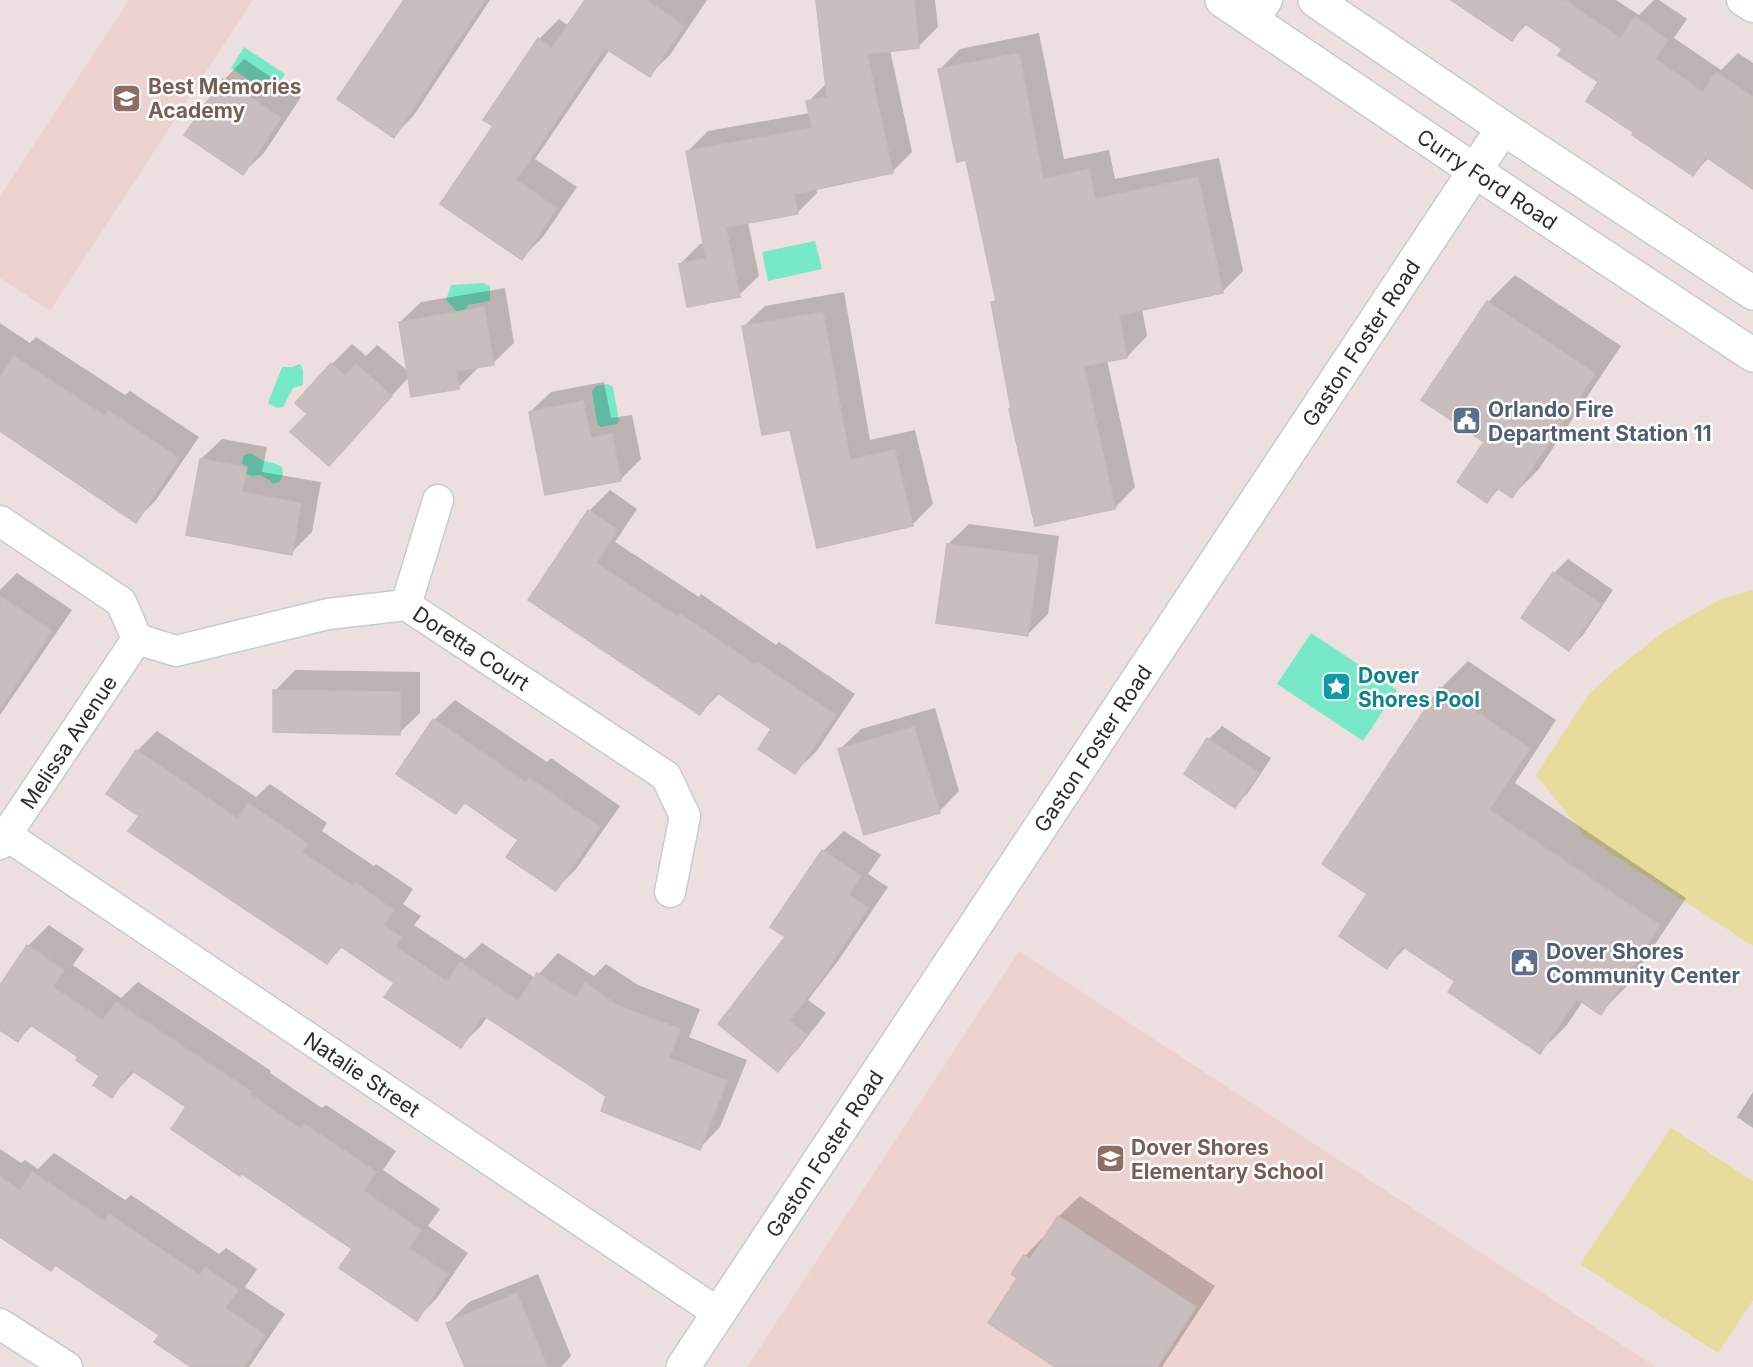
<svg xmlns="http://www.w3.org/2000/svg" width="1753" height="1367" font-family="Inter,sans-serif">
	<rect width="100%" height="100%" fill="#eddfdf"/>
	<path fill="#edd3d0" d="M 129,0 L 253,0 L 50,311 L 0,278 L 0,196 Z
		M 1019,951 L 1656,1367 L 747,1367 Z"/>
	<path fill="#e7dc9b" d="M 1753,590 L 1753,946 L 1585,836 L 1536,775 L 1589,694 L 1608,676 L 1663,632 L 1719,600 Z
		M 1671,1128 L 1753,1181 L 1753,1300 L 1718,1353 L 1580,1264 Z"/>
	<path fill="#78e9c7" d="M 244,47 L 285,74 L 272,95 L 231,68 Z
		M 815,241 L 822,269 L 768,281 L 762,252 Z
		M 483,283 L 490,286 L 490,301 L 468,305 L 465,311 L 456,311 L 446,300 L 451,285 Z
		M 299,364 L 301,365 L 303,371 L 303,385 L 293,388 L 283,407 L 277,408 L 268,403 L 282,367 L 293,367 Z
		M 608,384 L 613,387 L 619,421 L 617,424 L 601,427 L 597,423 L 592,391 L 596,386 Z
		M 250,453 L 264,461 L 276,464 L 282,467 L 283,476 L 279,482 L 272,484 L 271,481 L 260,475 L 252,476 L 246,474 L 246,468 L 242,463 L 243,456 Z
		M 1311,633 L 1397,690 L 1363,741 L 1277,684 Z"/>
	<path fill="#0003" d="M 405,0 L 490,0 L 414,115 L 394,136 Z
		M 587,0 L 707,0 L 670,55 L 649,75 L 610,49 L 535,159 L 577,187 L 543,237 L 522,258 L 495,126 L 539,39 L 559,19 L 569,26 Z
		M 820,0 L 935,0 L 938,27 L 918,47 L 890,50 L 912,152 L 892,172 L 816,188 L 817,193 L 797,213 L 748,222 L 759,276 L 739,295 L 680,264 L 700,244 L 705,243 L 688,151 L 708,131 L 810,113 L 808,102 L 827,83 L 818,2 Z
		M 1454,0 L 1616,0 L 1639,15 L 1654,0 L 1659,0 L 1687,19 L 1674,38 L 1721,70 L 1738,53 L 1753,63 L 1753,187 L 1709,158 L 1693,174 L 1636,133 L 1601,82 L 1564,49 L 1527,24 L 1512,39 Z
		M 1039,33 L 1064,159 L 1109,150 L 1115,179 L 1219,158 L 1243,271 L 1222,292 L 1142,309 L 1147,336 L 1127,357 L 1107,360 L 1135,487 L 1115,508 L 1010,410 L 1012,407 L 993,302 L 997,298 L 967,158 L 940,69 L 960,49 Z
		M 244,59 L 301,97 L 264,153 L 243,173 L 224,80 Z
		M 1515,275 L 1621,346 L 1539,469 L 1512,496 L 1500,488 L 1487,501 L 1486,442 L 1488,302 Z
		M 505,288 L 514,343 L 493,363 L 479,367 L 458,388 L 409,377 L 329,464 L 309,413 L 332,364 L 352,344 L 366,356 L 377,345 L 409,372 L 400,322 L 421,302 Z
		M 844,292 L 870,440 L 915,430 L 933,504 L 912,525 L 791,429 L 744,326 L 765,306 Z
		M 0,323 L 30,343 L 36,337 L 125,395 L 130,391 L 199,437 L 156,500 L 135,521 L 0,429 Z
		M 604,382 L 611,418 L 632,415 L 641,459 L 620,480 L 530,412 L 551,392 Z
		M 222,439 L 267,447 L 262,472 L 321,482 L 312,532 L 291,553 L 201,459 Z
		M 610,490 L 637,509 L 615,542 L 699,597 L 701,594 L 776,645 L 779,642 L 855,694 L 816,752 L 795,772 L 774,729 L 720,693 L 700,713 L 531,599 L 589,511 Z
		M 969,524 L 1059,536 L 1048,614 L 1028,634 L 948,544 Z
		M 1568,559 L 1613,590 L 1583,635 L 1569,649 L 1524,618 L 1554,573 Z
		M 17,573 L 72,610 L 0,715 L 0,590 Z
		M 1468,661 L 1556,720 L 1515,783 L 1686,898 L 1627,986 L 1600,1013 L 1583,1001 L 1567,1025 L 1540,1052 L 1457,981 L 1406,947 L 1387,967 L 1369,894 L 1441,688 Z
		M 295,670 L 420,672 L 420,713 L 399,733 L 275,691 Z
		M 455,700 L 547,762 L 551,758 L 620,806 L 576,869 L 556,889 L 520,840 L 466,802 L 456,812 L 434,720 Z
		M 935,708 L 959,791 L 939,812 L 840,749 L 861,729 Z
		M 1222,726 L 1271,758 L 1248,793 L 1234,806 L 1186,774 L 1209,739 Z
		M 157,731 L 256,797 L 270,784 L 327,823 L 322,831 L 374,866 L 376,864 L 413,889 L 403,904 L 421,916 L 414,925 L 465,959 L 482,943 L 535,978 L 558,953 L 594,976 L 606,964 L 638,985 L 700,1009 L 689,1037 L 747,1060 L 720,1127 L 700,1148 L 608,1096 L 488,1016 L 481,1026 L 460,1046 L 396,983 L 343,946 L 327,963 L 141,816 L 137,751 Z
		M 844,831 L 881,855 L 868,874 L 888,887 L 838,961 L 808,1000 L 826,1013 L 798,1049 L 778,1070 L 823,851 Z
		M 49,925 L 84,949 L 73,965 L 121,998 L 138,982 L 271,1071 L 270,1073 L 322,1108 L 326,1105 L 396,1151 L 383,1170 L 440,1209 L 428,1226 L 468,1253 L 437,1298 L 416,1319 L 354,1249 L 242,1173 L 188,1107 L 135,1071 L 112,1096 L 101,1075 L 80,1057 L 33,1025 L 17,1040 L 0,1028 L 0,988 L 28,946 Z
		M 1753,1092 L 1753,1128 L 1737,1117 Z
		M 0,1149 L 21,1163 L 25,1160 L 38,1169 L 54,1153 L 125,1200 L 131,1195 L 219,1254 L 226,1248 L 257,1269 L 245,1287 L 285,1314 L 249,1367 L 194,1367 L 161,1335 L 56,1264 L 51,1269 L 0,1235 Z
		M 1080,1196 L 1215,1286 L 1162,1367 L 1057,1367 L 1025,1256 L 1045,1235 L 1047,1236 L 1059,1216 Z
		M 538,1274 L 571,1356 L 561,1367 L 466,1367 L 448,1323 L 469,1302 Z"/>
	<path fill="#c9bebd" stroke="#c8bab9" stroke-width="1.5" d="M 404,0 L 485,0 L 394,138 L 337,99 Z
		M 585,0 L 646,0 L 684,26 L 650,77 L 605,48 L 516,180 L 557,208 L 522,260 L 440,204 L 493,126 L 483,120 L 538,38 L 552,48 Z
		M 828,0 L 914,0 L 919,48 L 867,54 L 893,173 L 794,194 L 798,214 L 726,227 L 740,297 L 687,307 L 679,264 L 706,258 L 686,151 L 812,128 L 806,101 L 827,97 L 816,1 Z
		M 1451,0 L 1565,0 L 1621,38 L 1635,17 L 1668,40 L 1655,59 L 1703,92 L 1716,72 L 1753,97 L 1753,189 L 1706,157 L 1693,176 L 1632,135 L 1634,133 L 1586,101 L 1598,82 L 1558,55 L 1562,49 L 1524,23 L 1512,41 Z
		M 1019,53 L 1043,179 L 1089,169 L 1095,199 L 1198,177 L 1223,293 L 1119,315 L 1127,358 L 1084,366 L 1115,509 L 1035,526 L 1009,409 L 1011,409 L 991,302 L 996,301 L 966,160 L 957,162 L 938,69 Z
		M 223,79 L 281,118 L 243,175 L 184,135 Z
		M 1487,301 L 1595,374 L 1512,498 L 1497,488 L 1487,503 L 1457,482 L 1484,442 L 1421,400 Z
		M 484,307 L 494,365 L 456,371 L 459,389 L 411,397 L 399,322 Z
		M 823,312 L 850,460 L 895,450 L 913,526 L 817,548 L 790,430 L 762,435 L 742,326 Z
		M 14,356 L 105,416 L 108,410 L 179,458 L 136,523 L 0,431 L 0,378 Z
		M 331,363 L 345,376 L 356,364 L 392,396 L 329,466 L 290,432 L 307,414 L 295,403 Z
		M 583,401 L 591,438 L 612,434 L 621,481 L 545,495 L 529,412 Z
		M 200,459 L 247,467 L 242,492 L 301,503 L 292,555 L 186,535 Z
		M 588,510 L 618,530 L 596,563 L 678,617 L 680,614 L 755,665 L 757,662 L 836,715 L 795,774 L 758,749 L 771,729 L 716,692 L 700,715 L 528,600 Z
		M 947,544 L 1039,556 L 1028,636 L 936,623 Z
		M 1553,572 L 1601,604 L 1569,651 L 1521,618 Z
		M 0,596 L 52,631 L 0,709 Z
		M 1440,687 L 1530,748 L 1489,810 L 1660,925 L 1601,1015 L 1577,999 L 1540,1054 L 1448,992 L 1455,981 L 1402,946 L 1387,969 L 1339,936 L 1367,894 L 1322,864 Z
		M 273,690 L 400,692 L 400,735 L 273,732 Z
		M 433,719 L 526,782 L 529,778 L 600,827 L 556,891 L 506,857 L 518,840 L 464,802 L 456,814 L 396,774 Z
		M 914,727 L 940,813 L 864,835 L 838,749 Z
		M 1207,738 L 1259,773 L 1235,808 L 1184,774 Z
		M 136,750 L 238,819 L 248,803 L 308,844 L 302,852 L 353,886 L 355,883 L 394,910 L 384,925 L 401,937 L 395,946 L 447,982 L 460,962 L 518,1001 L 537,973 L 575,998 L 585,983 L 617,1005 L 680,1029 L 669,1058 L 727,1081 L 700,1150 L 601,1111 L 606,1096 L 483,1015 L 461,1048 L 384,997 L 394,983 L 340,946 L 327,964 L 128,831 L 139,816 L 106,794 Z
		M 822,850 L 861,876 L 849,895 L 868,908 L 818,984 L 789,1021 L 807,1035 L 778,1072 L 718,1024 L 785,937 L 770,927 Z
		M 27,945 L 64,970 L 53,987 L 103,1020 L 116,1002 L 252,1092 L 250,1094 L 301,1129 L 304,1124 L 376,1172 L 364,1191 L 421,1230 L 409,1248 L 448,1274 L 417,1321 L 339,1268 L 352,1249 L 242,1174 L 240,1176 L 171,1129 L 186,1107 L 131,1070 L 112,1098 L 93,1085 L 99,1076 L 76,1060 L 78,1057 L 29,1024 L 18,1042 L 0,1030 L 0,985 Z
		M 32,1172 L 105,1221 L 109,1214 L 199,1275 L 205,1267 L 238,1290 L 225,1308 L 265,1335 L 244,1367 L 191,1367 L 154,1342 L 159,1335 L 55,1265 L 51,1271 L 0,1237 L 0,1177 L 20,1191 Z
		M 1058,1216 L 1196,1307 L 1157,1367 L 1055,1367 L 988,1323 L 1017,1278 L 1011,1274 L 1024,1255 L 1030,1259 Z
		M 517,1293 L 547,1367 L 465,1367 L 446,1323 Z"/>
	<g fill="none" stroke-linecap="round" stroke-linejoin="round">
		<defs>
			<g id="minor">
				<path d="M 1742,0 L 1753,7"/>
				<path d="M 1253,21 L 1267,0"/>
				<path d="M 0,521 L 121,602 L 137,639"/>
				<path d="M 406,605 L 438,500"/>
				<path id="s1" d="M 137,639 L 176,651 L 328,614 L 406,605 L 666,776 L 685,816 L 670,892"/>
				<path id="s2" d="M 6,835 L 718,1313"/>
				<path id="s3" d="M 0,844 L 137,639"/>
				<path d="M 0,1324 L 67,1367"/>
			</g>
			<g id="tertiary">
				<path id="s4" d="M 683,1367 L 1503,128"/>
			</g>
			<g id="secondary">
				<path id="s5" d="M 1222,0 L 1475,171 L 1753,355"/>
				<path d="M 1315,0 L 1503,128 L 1753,293"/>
			</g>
		</defs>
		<use href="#minor" stroke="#c3ced2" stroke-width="33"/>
		<use href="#tertiary" stroke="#c3ced2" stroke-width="36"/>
		<use href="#secondary" stroke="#c3ced2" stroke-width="36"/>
		<use href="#minor" stroke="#fff" stroke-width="30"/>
		<use href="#tertiary" stroke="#fff" stroke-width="33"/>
		<use href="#secondary" stroke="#fff" stroke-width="33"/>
	</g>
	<defs>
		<symbol id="school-square" viewBox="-11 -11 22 22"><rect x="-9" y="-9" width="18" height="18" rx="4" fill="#8d6e63" stroke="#fff"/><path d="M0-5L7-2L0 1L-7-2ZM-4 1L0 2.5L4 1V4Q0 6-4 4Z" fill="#fff"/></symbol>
		<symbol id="civic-square" viewBox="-11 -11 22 22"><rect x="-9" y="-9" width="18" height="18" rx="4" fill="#5c6f8a" stroke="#fff"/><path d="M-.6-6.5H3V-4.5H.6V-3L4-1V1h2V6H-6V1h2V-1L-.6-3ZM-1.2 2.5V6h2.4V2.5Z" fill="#fff"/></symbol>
		<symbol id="sight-square" viewBox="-11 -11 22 22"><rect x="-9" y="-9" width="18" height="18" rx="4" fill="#0f9aa8" stroke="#fff"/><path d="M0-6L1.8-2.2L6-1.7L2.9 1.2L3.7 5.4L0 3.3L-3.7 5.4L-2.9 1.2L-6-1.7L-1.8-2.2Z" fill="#fff"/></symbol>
	</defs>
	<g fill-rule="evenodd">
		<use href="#school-square" x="110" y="82" width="33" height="33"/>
		<use href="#civic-square" x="1450" y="404" width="33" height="33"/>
		<use href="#sight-square" x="1320" y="670" width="33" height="33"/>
		<use href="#civic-square" x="1508" y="946" width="33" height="33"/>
		<use href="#school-square" x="1094" y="1142" width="33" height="33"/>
	</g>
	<g text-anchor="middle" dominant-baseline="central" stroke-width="5" stroke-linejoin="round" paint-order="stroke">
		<g font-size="21" font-weight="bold" fill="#785e54" stroke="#fff" text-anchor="start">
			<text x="148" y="86">Best Memories<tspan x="148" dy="24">Academy</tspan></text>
			<text x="1131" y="1147">Dover Shores<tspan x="1131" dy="24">Elementary School</tspan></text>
		</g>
		<g font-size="21" fill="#2c2c2c" stroke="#fff">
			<text stroke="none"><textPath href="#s5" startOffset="320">Curry Ford Road</textPath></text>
			<text stroke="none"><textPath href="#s4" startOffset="1228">Gaston Foster Road</textPath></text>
			<text stroke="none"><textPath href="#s1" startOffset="354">Doretta Court</textPath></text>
			<text stroke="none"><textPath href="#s3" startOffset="123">Melissa Avenue</textPath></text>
			<text stroke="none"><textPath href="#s4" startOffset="742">Gaston Foster Road</textPath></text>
			<text stroke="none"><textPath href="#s2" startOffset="429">Natalie Street</textPath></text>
			<text stroke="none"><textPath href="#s4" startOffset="256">Gaston Foster Road</textPath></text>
		</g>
		<g font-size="21" font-weight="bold" fill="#4e5e75" stroke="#fff" text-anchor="start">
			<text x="1488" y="409">Orlando Fire<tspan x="1488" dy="24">Department Station 11</tspan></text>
			<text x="1546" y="951">Dover Shores<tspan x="1546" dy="24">Community Center</tspan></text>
		</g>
		<g font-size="21" font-weight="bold" fill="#0d838f" stroke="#fff" text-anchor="start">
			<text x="1358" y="675">Dover<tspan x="1358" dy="24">Shores Pool</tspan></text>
		</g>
	</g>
</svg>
